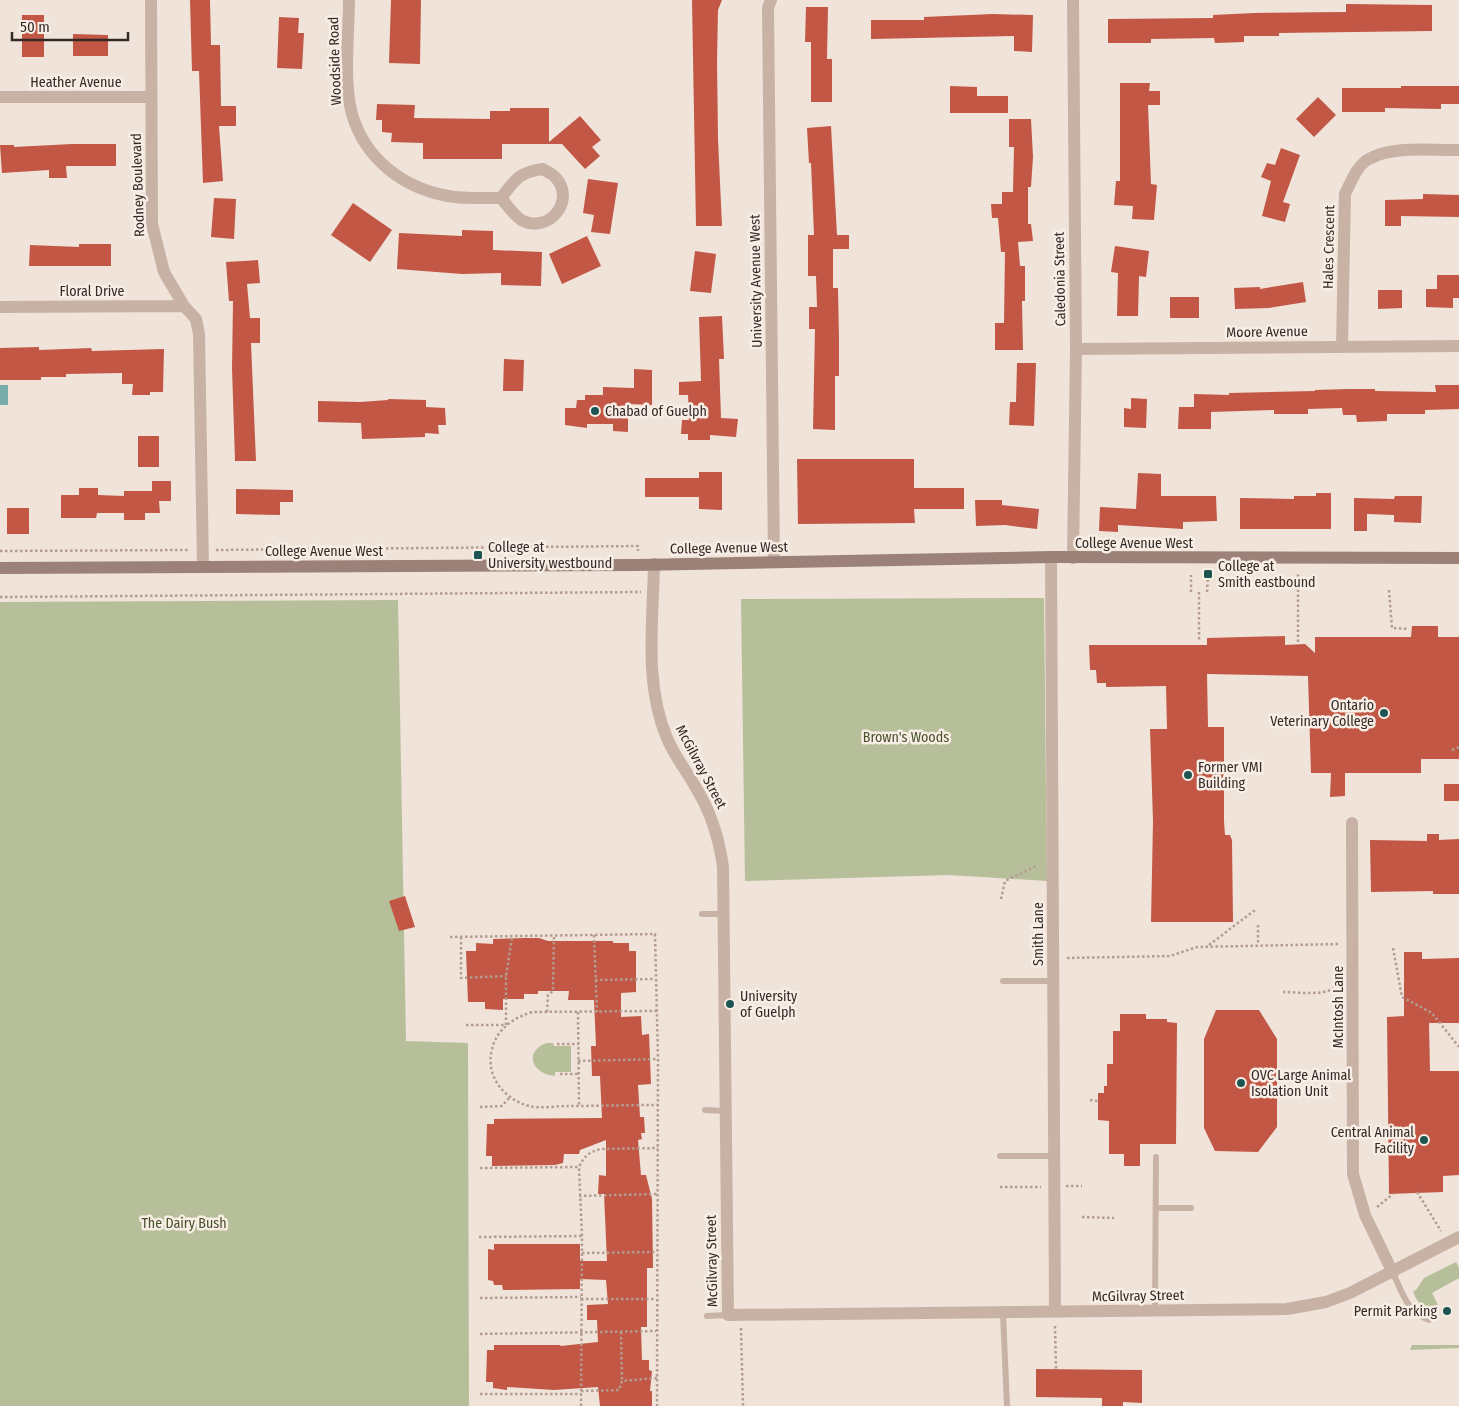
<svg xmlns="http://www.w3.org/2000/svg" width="1459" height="1406" font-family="'Fira Sans Condensed',sans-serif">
	<rect width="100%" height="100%" fill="#f0e3d9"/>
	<path fill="#b6bf9a" d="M 1044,598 L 1047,881 L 948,875 L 745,881 L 741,599 Z
		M 398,600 L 406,1041 L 468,1043 L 469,1406 L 0,1406 L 0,602 Z
		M 547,1043 L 553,1043 L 554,1046 L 571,1046 L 571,1072 L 555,1072 L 555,1076 C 532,1075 523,1051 547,1043 Z
		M 1456,1262 L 1459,1268 L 1459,1278 L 1432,1293 L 1438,1305 C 1424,1309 1417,1304 1413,1291 L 1416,1290 L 1424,1278 Z
		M 1412,1345 L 1459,1345 L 1459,1348 L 1410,1350 Z"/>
	<path fill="#79aca9" d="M 0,385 L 8,385 L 8,405 L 0,405 Z"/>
	<path fill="#c25745" d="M 190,0 L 210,0 L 211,45 L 220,45 L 221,106 L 236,106 L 236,126 L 219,126 L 223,181 L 203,183 L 199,71 L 192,71 Z
		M 391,0 L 421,0 L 420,64 L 389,63 Z
		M 692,0 L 722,0 L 718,10 L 717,61 L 718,139 L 722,226 L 696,226 Z
		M 1346,4 L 1432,5 L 1432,31 L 1279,33 L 1279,36 L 1244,36 L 1244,42 L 1215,43 L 1214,38 L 1151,39 L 1151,43 L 1108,43 L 1108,19 L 1213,18 L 1213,15 L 1254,13 L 1346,12 Z
		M 806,7 L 828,7 L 827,59 L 832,59 L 832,102 L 811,102 L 811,42 L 805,42 Z
		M 993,14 L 1033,15 L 1032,52 L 1014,51 L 1014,36 L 871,39 L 871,20 L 924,20 L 924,17 Z
		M 22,15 L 44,15 L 44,57 L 22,57 Z
		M 279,17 L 299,18 L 298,33 L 304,33 L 302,69 L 277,68 Z
		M 73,34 L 108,35 L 108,56 L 73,56 Z
		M 1120,83 L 1150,83 L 1149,91 L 1160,91 L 1160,105 L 1148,105 L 1151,184 L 1157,185 L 1154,220 L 1132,219 L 1133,206 L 1114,205 L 1116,181 L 1120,181 Z
		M 950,86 L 977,87 L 977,96 L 1008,96 L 1008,113 L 950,113 Z
		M 1401,86 L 1459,86 L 1459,104 L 1441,104 L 1441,109 L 1385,108 L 1385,112 L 1342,112 L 1342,88 L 1401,88 Z
		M 1318,97 L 1336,115 L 1314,137 L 1296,119 Z
		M 377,104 L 415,105 L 414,118 L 490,119 L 490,111 L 510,111 L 510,108 L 549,108 L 549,142 L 580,116 L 601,140 L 592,147 L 600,156 L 585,169 L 562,144 L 502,144 L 502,159 L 423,159 L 423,143 L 391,142 L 392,133 L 382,132 L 382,120 L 376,120 Z
		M 1009,119 L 1031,119 L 1033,157 L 1031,187 L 1028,187 L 1028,224 L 1031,224 L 1033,241 L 1018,242 L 1020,266 L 1025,266 L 1025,301 L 1022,301 L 1023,350 L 995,350 L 995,323 L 1004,323 L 1005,252 L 1001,252 L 998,218 L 992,218 L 991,204 L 1002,204 L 1002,192 L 1013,192 L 1014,147 L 1009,147 Z
		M 831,126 L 837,235 L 849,235 L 849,249 L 833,249 L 833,288 L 838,288 L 839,339 L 839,376 L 835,376 L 835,430 L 813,429 L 815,329 L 809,329 L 809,307 L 817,307 L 816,276 L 808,276 L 808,235 L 814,235 L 811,163 L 809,163 L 807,128 Z
		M 72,144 L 116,144 L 116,166 L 66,166 L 67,178 L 49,178 L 49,170 L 2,173 L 0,145 L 14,145 L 14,147 Z
		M 1281,148 L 1300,155 L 1283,202 L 1290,204 L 1285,222 L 1262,216 L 1271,181 L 1261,177 L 1267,163 L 1275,165 Z
		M 588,179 L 618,183 L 610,234 L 591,232 L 594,215 L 583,213 Z
		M 1423,194 L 1459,195 L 1459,217 L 1401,216 L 1401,226 L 1385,226 L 1385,200 L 1423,199 Z
		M 214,198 L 236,199 L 234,239 L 211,237 Z
		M 353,203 L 392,230 L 370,262 L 331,235 Z
		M 462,230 L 493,231 L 493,250 L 542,252 L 541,286 L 501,285 L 501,273 L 462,274 L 397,269 L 399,233 L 462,236 Z
		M 587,236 L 601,266 L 562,284 L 549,254 Z
		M 79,244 L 111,244 L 111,266 L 29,266 L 30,245 L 79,247 Z
		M 1115,246 L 1149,251 L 1146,277 L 1139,276 L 1138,316 L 1117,316 L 1118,273 L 1111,272 Z
		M 695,251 L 716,254 L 711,293 L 690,291 Z
		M 258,260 L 260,283 L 247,284 L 250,318 L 260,318 L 260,343 L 251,343 L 256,461 L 235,461 L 232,368 L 233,301 L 229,301 L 226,262 Z
		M 1437,275 L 1459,275 L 1459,298 L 1453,298 L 1453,308 L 1426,307 L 1426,289 L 1437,289 Z
		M 1303,282 L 1306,302 L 1269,308 L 1235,309 L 1234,288 L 1260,287 L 1260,289 Z
		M 1378,290 L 1402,290 L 1402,308 L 1378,309 Z
		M 1170,297 L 1199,297 L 1199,318 L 1170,318 Z
		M 722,316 L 724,359 L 719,359 L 721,418 L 738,419 L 736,437 L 710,435 L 710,440 L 688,440 L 688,434 L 681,434 L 682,420 L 689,420 L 688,395 L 679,395 L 679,382 L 701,381 L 699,317 Z
		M 39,347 L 39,350 L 91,348 L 92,351 L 164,349 L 163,392 L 150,392 L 150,395 L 132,395 L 133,384 L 122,384 L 122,373 L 66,374 L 66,377 L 41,377 L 41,380 L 0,380 L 0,348 Z
		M 504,359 L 524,360 L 523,391 L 503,391 Z
		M 1017,363 L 1036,363 L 1034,426 L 1009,425 L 1010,402 L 1016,402 Z
		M 634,369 L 652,370 L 652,405 L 628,404 L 628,432 L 613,431 L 613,424 L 587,424 L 587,428 L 565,425 L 565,408 L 576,408 L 577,400 L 585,400 L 585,395 L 603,395 L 603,387 L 634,388 Z
		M 1435,385 L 1459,385 L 1459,409 L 1425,410 L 1425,414 L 1387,414 L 1387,421 L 1357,422 L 1356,415 L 1343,415 L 1342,408 L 1308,409 L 1308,414 L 1274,414 L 1274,410 L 1211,412 L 1211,429 L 1178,429 L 1179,407 L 1194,407 L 1194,394 L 1229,395 L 1229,393 L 1315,391 L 1315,390 L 1348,389 L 1375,389 L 1375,391 L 1436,392 Z
		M 1131,398 L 1147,399 L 1146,428 L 1124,427 L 1124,408 L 1131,409 Z
		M 388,399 L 426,400 L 426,407 L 445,408 L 446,425 L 438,425 L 439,434 L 425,433 L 425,437 L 362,439 L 361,423 L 318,422 L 318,401 L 360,402 L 388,400 Z
		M 138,436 L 159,436 L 159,467 L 138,467 Z
		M 797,459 L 914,459 L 914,488 L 964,488 L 964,509 L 914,509 L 915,523 L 798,524 Z
		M 699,472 L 722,472 L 722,510 L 699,509 L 699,497 L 645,497 L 645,478 L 699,478 Z
		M 1138,473 L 1161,474 L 1161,496 L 1216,496 L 1217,521 L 1183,522 L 1183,529 L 1118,525 L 1118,532 L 1099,531 L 1100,507 L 1136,509 Z
		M 152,481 L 171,481 L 171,501 L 159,501 L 160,513 L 145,513 L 145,520 L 124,520 L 124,513 L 97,513 L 96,518 L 61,518 L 61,495 L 79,495 L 79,488 L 98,488 L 98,495 L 124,496 L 124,491 L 152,491 Z
		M 236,489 L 293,490 L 293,502 L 280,502 L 280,515 L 236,514 Z
		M 1316,493 L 1331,493 L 1331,529 L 1240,529 L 1240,498 L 1294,499 L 1294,496 L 1316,496 Z
		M 1395,496 L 1422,496 L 1421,523 L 1394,522 L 1394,515 L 1367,514 L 1367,531 L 1354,531 L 1354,498 L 1394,499 Z
		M 975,500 L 1002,500 L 1002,505 L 1039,509 L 1037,529 L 1005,525 L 976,526 Z
		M 7,508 L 29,508 L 29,534 L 7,534 Z
		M 1412,626 L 1438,626 L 1438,637 L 1459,637 L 1459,759 L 1421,759 L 1421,773 L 1345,773 L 1345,796 L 1330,797 L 1331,773 L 1311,773 L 1308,676 L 1207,674 L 1208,727 L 1224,727 L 1224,821 L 1225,835 L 1230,835 L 1232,840 L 1233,922 L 1151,922 L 1153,821 L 1150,729 L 1167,729 L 1166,686 L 1106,687 L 1106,683 L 1097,683 L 1096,670 L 1090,670 L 1089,645 L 1207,645 L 1207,638 L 1285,636 L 1285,645 L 1305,644 L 1315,653 L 1315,637 L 1411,637 Z
		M 1444,784 L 1459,784 L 1459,801 L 1444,801 Z
		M 1427,834 L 1439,834 L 1439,840 L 1459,839 L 1459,894 L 1433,894 L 1433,891 L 1371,892 L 1370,840 L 1427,841 Z
		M 405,896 L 415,927 L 399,931 L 389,901 Z
		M 525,938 L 539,938 L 548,941 L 613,941 L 613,943 L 629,943 L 629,951 L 636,951 L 636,992 L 621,993 L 621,1017 L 641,1016 L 642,1035 L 649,1034 L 651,1084 L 638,1085 L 640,1117 L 644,1117 L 645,1133 L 641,1133 L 642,1139 L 638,1140 L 641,1175 L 646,1175 L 652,1199 L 653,1268 L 647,1268 L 647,1327 L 641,1327 L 642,1360 L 649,1360 L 649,1370 L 652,1371 L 650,1391 L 652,1391 L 652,1406 L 600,1406 L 598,1387 L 554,1390 L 507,1387 L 507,1390 L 493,1388 L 493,1382 L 486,1382 L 487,1350 L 494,1350 L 494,1345 L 560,1345 L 561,1346 L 598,1342 L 597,1320 L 587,1320 L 587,1305 L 608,1304 L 606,1280 L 580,1279 L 580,1289 L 503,1290 L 502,1285 L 494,1285 L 493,1281 L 488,1280 L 488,1249 L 494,1250 L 494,1244 L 580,1244 L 580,1261 L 607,1261 L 604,1194 L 598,1194 L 599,1175 L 606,1176 L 606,1140 L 580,1150 L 579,1154 L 564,1154 L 563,1163 L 555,1165 L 492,1166 L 492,1156 L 486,1156 L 487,1124 L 494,1124 L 494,1119 L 602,1118 L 600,1076 L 592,1076 L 591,1046 L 596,1046 L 594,1000 L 568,1000 L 569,991 L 538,991 L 538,994 L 524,994 L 524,999 L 503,999 L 503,1010 L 485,1009 L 485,1002 L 468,1002 L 466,951 L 476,951 L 476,943 L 493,944 L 493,939 Z
		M 1404,952 L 1422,952 L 1422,959 L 1459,958 L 1459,1023 L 1429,1023 L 1430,1071 L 1459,1071 L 1459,1175 L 1443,1176 L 1443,1192 L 1389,1194 L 1387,1017 L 1404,1016 Z
		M 1216,1010 L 1259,1010 L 1277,1039 L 1277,1127 L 1258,1152 L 1215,1151 L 1204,1128 L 1204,1039 Z
		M 1120,1014 L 1146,1014 L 1146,1019 L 1167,1019 L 1167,1022 L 1177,1023 L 1176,1144 L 1140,1144 L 1140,1166 L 1124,1166 L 1124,1154 L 1109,1154 L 1109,1121 L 1098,1120 L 1098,1093 L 1104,1093 L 1104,1086 L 1107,1086 L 1107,1064 L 1113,1064 L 1113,1031 L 1120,1031 Z
		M 1036,1369 L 1142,1370 L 1142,1403 L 1123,1402 L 1123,1406 L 1102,1406 L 1102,1398 L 1036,1397 Z"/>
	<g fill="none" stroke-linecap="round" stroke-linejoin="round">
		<path stroke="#b49c90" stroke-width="2.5" stroke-dasharray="2.5 2.5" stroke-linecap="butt" d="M 216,550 L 638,546 L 638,551
			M 0,551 L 188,550
			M 1389,590 L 1392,628 L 1409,629
			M 1191,592 L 1191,575
			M 1199,592 L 1199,642
			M 1207,592 L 1208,574
			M 0,597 L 641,592
			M 1298,642 L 1298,572
			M 1452,750 L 1459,747
			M 1001,899 L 1005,881 L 1038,865
			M 1258,925 L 1258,945
			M 594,935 L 597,1012
			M 450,937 L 655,934 L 658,1059 L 657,1406
			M 461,937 L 461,978 L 506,976
			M 1209,945 L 1255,910
			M 1393,948 L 1402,997 L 1432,1013 L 1459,1047
			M 1067,958 L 1170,956 L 1197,947 L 1340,944
			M 595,980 L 655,979
			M 1283,992 C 1300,992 1326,997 1338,985
			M 657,1011 L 532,1012 C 513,1018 497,1029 492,1049 C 485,1075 503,1099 529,1106 C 540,1109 555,1106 567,1106 C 597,1106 628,1105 658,1105
			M 547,1012 L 548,995 L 553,991 L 554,935
			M 578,1012 L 579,1106
			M 466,1025 L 506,1025 L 506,976 L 512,937
			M 557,1044 L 579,1044
			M 578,1061 L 658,1059
			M 560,1074 L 578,1074
			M 1090,1100 L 1098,1101
			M 480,1107 L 502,1106 L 510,1097
			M 480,1168 L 579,1167
			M 1066,1186 L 1082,1186
			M 1000,1187 L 1041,1187
			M 1417,1192 L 1441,1231
			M 579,1196 L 657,1194
			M 1377,1207 L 1393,1194
			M 1082,1217 L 1114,1218
			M 479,1237 L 582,1236
			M 582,1253 L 657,1252
			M 480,1298 L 581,1297
			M 581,1299 L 656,1299
			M 1055,1326 L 1056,1369
			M 741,1328 L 743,1406
			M 621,1332 L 622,1381
			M 480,1334 L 656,1331
			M 581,1391 L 619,1390 L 622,1381 L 657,1378
			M 480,1394 L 581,1394
			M 581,1406 L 582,1236 L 579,1167 C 584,1156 589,1152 601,1149 L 658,1148"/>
		<path stroke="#c8b2a6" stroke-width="6" d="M 702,914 L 724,914
			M 1003,981 L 1053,981
			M 705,1110 L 726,1111
			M 1000,1156 L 1054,1156
			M 1156,1208 L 1191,1208
			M 1393,1273 C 1402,1292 1407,1312 1429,1320
			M 1155,1311 L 1156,1157
			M 1003,1313 L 1007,1406
			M 707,1316 L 728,1315"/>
		<path stroke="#c8b2a6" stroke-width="12" d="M 151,0 L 152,224 L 164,272 L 184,306 L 196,319 L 199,334 L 203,567
			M 349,0 C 349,34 343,81 352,114 C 365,159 403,188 448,196 C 465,199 484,198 501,198 C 507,205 515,217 523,221 C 549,233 576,201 556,178 C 553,174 547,172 543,169 C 519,172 515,180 501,198
			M 771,0 L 768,8 L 774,561
			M 1073,0 L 1076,349 L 1073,558
			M 0,97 L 151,97
			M 0,307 L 184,306
			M 1342,346 L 1345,194 C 1351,182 1357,165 1369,159 C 1394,145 1432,151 1459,150
			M 1076,349 L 1459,346
			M 1051,557 L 1055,1312
			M 654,564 C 653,621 644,684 667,738 C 674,756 687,771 696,788 C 711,812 719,838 723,867 L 728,1315 L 1287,1309 L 1326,1302 L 1350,1293 L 1459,1237
			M 1352,823 L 1353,1174 L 1365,1215 L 1393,1273"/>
		<path stroke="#9b8177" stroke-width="12" d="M 0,568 L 638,565 L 1051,557 L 1459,558"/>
	</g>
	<g fill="#1e5452" stroke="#f8eee5" stroke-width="2">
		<circle cx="595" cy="411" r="5"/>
		<rect x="473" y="550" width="10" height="10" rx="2.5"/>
		<rect x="1203" y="569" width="10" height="10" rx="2.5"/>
		<circle cx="1384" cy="713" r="5"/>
		<circle cx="1188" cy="775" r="5"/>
		<circle cx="730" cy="1004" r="5"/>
		<circle cx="1241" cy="1083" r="5"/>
		<circle cx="1424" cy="1140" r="5"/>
		<circle cx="1447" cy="1311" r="5"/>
	</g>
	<g text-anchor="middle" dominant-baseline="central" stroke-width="5" stroke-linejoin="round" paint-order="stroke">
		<g font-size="14" fill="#342927" stroke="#f8eee5">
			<text transform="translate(335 61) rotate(-92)">Woodside Road</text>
			<text x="76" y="82">Heather Avenue</text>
			<text transform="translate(138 185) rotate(-92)">Rodney Boulevard</text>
			<text transform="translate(1329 247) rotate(-89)">Hales Crescent</text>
			<text transform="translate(1060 279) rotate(-91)">Caledonia Street</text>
			<text transform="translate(756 281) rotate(-91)">University Avenue West</text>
			<text x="92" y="291">Floral Drive</text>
			<text transform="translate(1267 332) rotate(-1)">Moore Avenue</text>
			<text x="1134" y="543">College Avenue West</text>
			<text transform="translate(729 548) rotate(-1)">College Avenue West</text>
			<text x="324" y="551">College Avenue West</text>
			<text transform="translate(701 767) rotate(62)">McGilvray Street</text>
			<text transform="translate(1038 934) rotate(-90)">Smith Lane</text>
			<text transform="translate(1338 1007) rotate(-90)">McIntosh Lane</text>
			<text transform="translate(712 1261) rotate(-91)">McGilvray Street</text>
			<text transform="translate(1138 1296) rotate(-1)">McGilvray Street</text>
		</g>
		<g font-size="14" fill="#342927" stroke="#f8eee5" text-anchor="start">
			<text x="605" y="411">Chabad of Guelph</text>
			<text x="488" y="547">College at<tspan x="488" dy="16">University westbound</tspan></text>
			<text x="1218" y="566">College at<tspan x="1218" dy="16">Smith eastbound</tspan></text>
			<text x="1374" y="705" text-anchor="end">Ontario<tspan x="1374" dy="16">Veterinary College</tspan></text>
			<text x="1198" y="767">Former VMI<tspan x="1198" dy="16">Building</tspan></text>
			<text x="740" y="996">University<tspan x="740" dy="16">of Guelph</tspan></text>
			<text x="1251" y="1075">OVC Large Animal<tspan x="1251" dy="16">Isolation Unit</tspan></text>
			<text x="1414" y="1132" text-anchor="end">Central Animal<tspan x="1414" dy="16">Facility</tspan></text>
			<text x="1437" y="1311" text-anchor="end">Permit Parking</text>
		</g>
		<g font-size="14" fill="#47512b" stroke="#f8eee5">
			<text x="906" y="737">Brown's Woods</text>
			<text x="184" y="1223">The Dairy Bush</text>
		</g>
	</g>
	<path d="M12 32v8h116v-8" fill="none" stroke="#342927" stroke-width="2.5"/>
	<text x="20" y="32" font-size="15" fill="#342927" stroke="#f8eee5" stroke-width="4" paint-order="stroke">50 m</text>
</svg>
